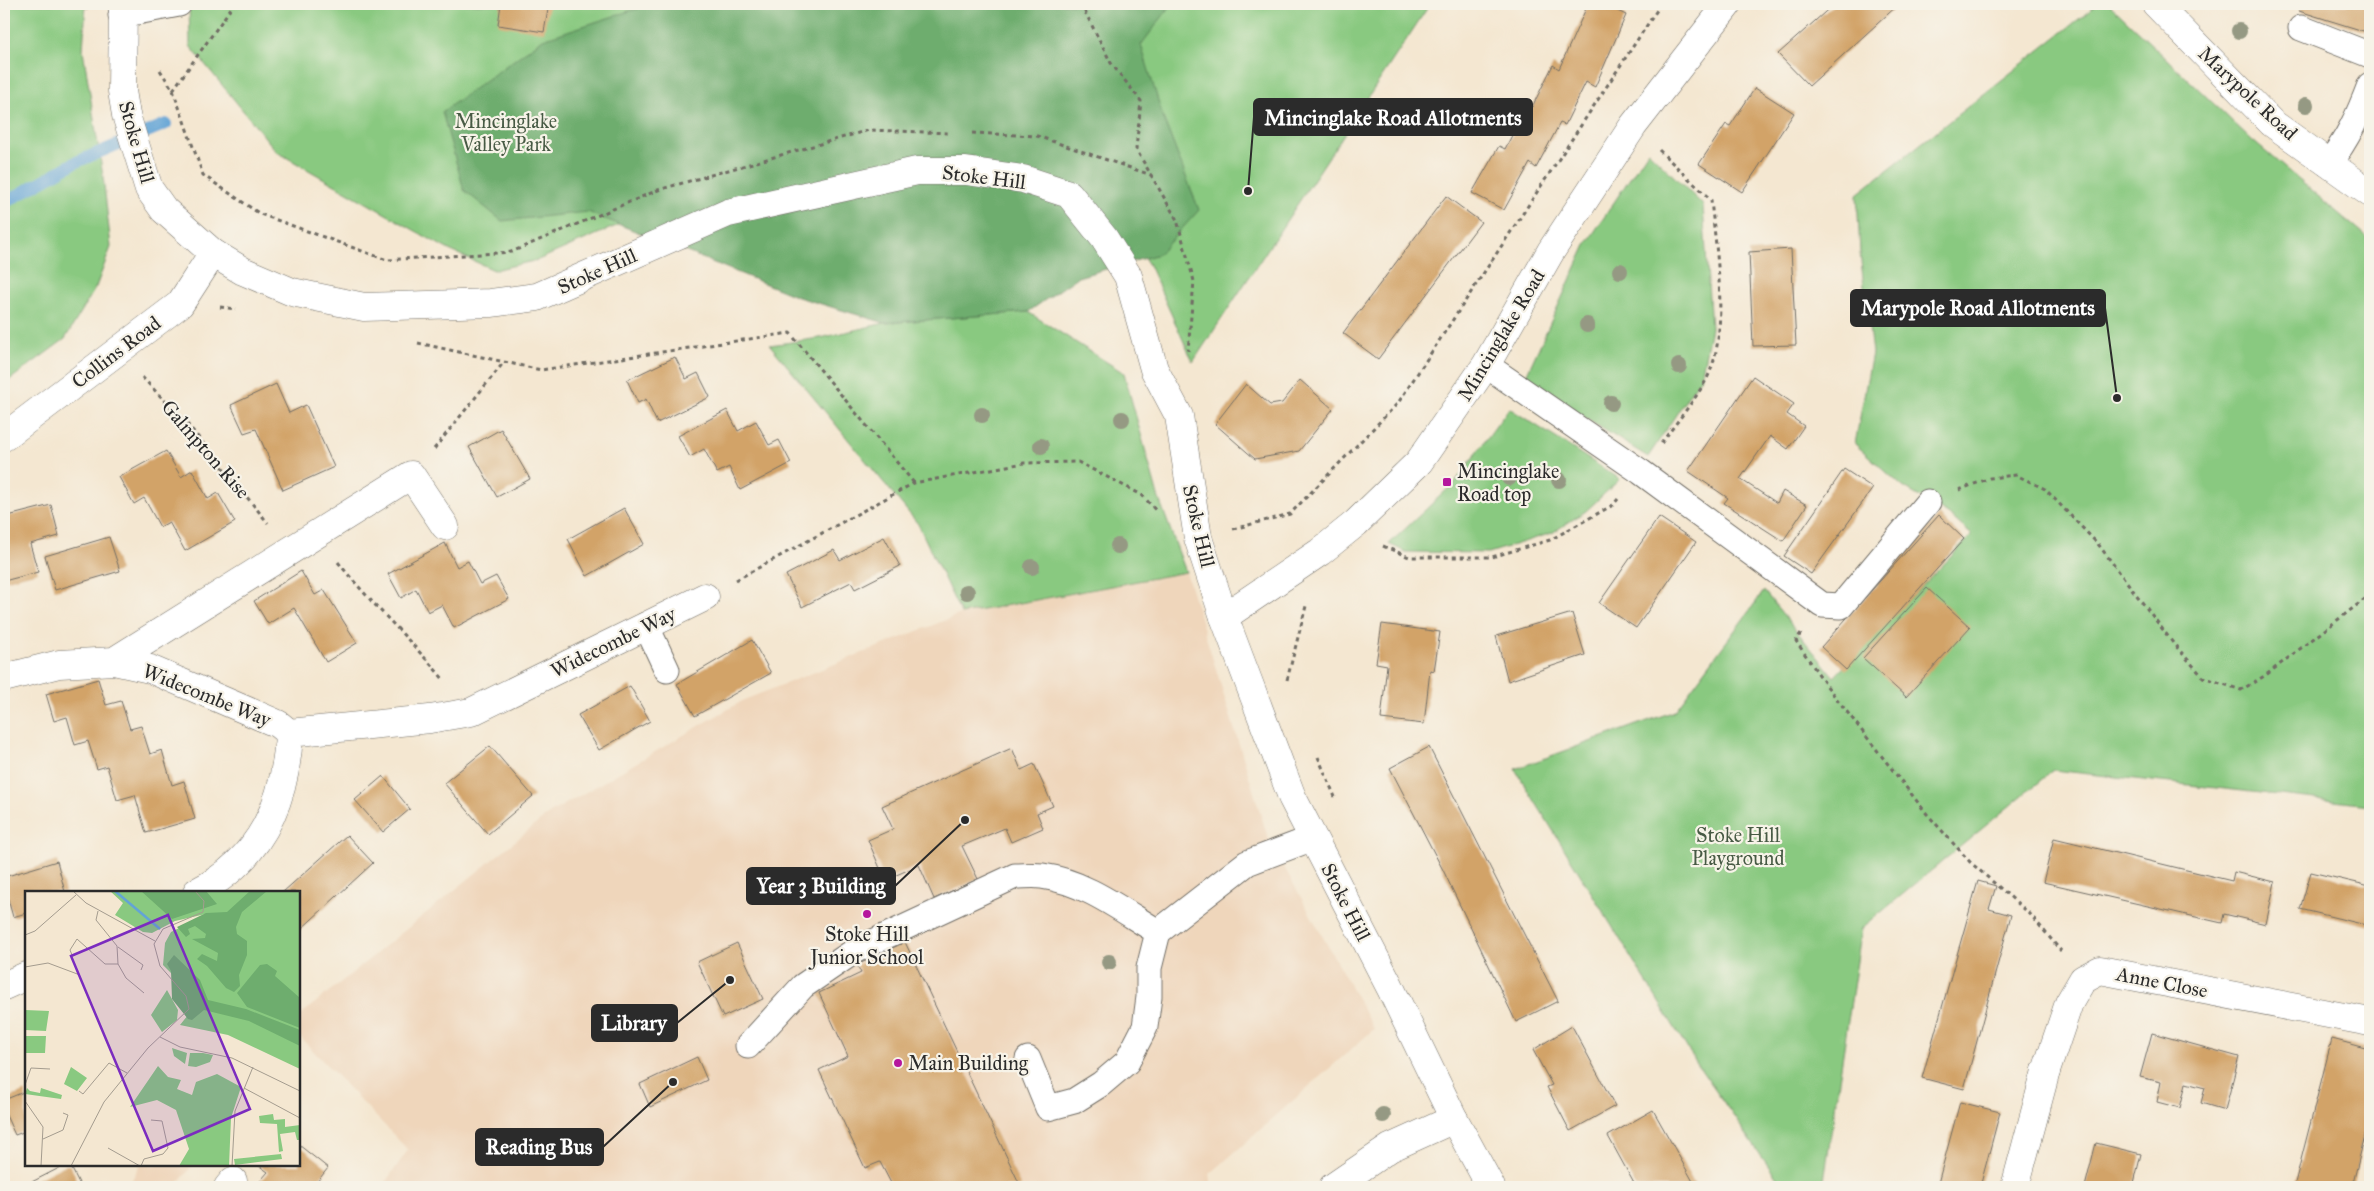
<svg xmlns="http://www.w3.org/2000/svg" width="2374" height="1191" font-family="'IM FELL Great Primer',serif">
	<rect width="100%" height="100%" fill="#f7f3e8"/>
	<filter id="ink" filterUnits="userSpaceOnUse"><feTurbulence type="fractalNoise" baseFrequency=".02" numOctaves="2"/><feDisplacementMap in="SourceGraphic" scale="10" xChannelSelector="R" yChannelSelector="G"/><feConvolveMatrix kernelMatrix="1 2 1 2 8 2 1 2 1" color-interpolation-filters="sRGB"/></filter>
	<filter id="wash" filterUnits="userSpaceOnUse"><feTurbulence type="fractalNoise" baseFrequency=".0096" numOctaves="4" result="noise"/><feDisplacementMap in="SourceGraphic" scale="20" xChannelSelector="R" yChannelSelector="G"/><feGaussianBlur stdDeviation="1.12" result="paint"/><feColorMatrix in="noise" values="0 0 0 0 0 0 0 0 0 0 0 0 0 0 0 0 0 1.4 0 .05"/><feComposite in="paint" operator="in"/></filter>
	<g filter="url(#wash)">
		<rect width="100%" height="100%" fill="#f4e7d1"/>
		<path fill="#efd6bb" d="M 1186,572 L 1268,838 L 1374,1029 L 1210,1174 L 1212,1187 L 382,1187 L 408,1150 L 299,1036 L 299,1016 L 550,813 L 744,700 L 961,614 Z
			M 140,1165 L 193,1165 L 175,1187 L 128,1187 Z"/>
		<path fill="#89c980" stroke="#5a7a56" d="M 4,4 L 86,4 L 83,50 L 103,176 L 111,247 L 96,287 L 65,339 L 4,384 Z
			M 189,4 L 1430,4 L 1193,362 L 1149,265 L 1084,166 L 722,180 L 538,260 L 494,270 L 449,250 L 277,152 L 190,46 Z
			M 2098,4 L 2109,4 L 2253,141 L 2370,240 L 2370,805 L 2053,770 L 1862,928 L 1823,1187 L 1783,1187 L 1697,1064 L 1515,769 L 1675,711 L 1764,591 L 1834,677 L 1972,535 L 1948,514 L 1903,487 L 1855,444 L 1872,353 L 1860,253 L 1857,194 Z
			M 1648,151 L 1703,205 L 1711,328 L 1701,377 L 1648,457 L 1524,380 L 1587,243 Z
			M 1028,312 L 1124,373 L 1158,496 L 1186,572 L 961,614 L 918,524 L 770,345 L 820,338 L 885,323 Z
			M 1509,408 L 1620,479 L 1586,511 L 1552,533 L 1489,553 L 1406,552 L 1389,544 L 1456,481 Z"/>
		<path fill="#6ead6e" stroke="#4c6c4c" d="M 651,4 L 1172,4 L 1141,45 L 1164,120 L 1199,210 L 1159,254 L 1078,277 L 1028,312 L 885,323 L 798,297 L 588,212 L 502,221 L 464,190 L 442,112 L 543,39 Z"/>
		<g fill="none" stroke-linecap="round" stroke-linejoin="round">
			<path stroke="#63a4d6" stroke-width="12" d="M 4,203 L 74,163 L 166,124"/>
		</g>
		<g id="blocks">
			<path fill="#d2a367" d="M 501,4 L 549,4 L 544,32 L 498,25 Z
				M 1588,4 L 1603,4 L 1626,15 L 1595,87 L 1586,82 L 1565,125 L 1560,123 L 1536,168 L 1530,163 L 1504,210 L 1472,193 L 1499,146 L 1505,149 L 1528,104 L 1532,107 L 1553,65 L 1559,69 Z
				M 1834,4 L 1899,4 L 1809,86 L 1778,54 Z
				M 2302,4 L 2370,4 L 2370,33 L 2299,11 Z
				M 1755,88 L 1794,113 L 1742,192 L 1699,164 L 1726,124 L 1730,126 Z
				M 1446,196 L 1481,222 L 1378,359 L 1343,333 Z
				M 1791,249 L 1796,345 L 1753,346 L 1749,252 Z
				M 675,357 L 686,379 L 698,373 L 710,397 L 657,423 L 646,399 L 638,403 L 627,380 Z
				M 1753,376 L 1794,404 L 1787,414 L 1804,426 L 1788,449 L 1770,436 L 1740,479 L 1777,503 L 1783,491 L 1807,505 L 1783,541 L 1724,503 L 1728,498 L 1688,471 Z
				M 1300,380 L 1333,409 L 1299,451 L 1255,459 L 1215,424 L 1246,384 L 1270,405 L 1282,403 Z
				M 276,384 L 289,413 L 306,405 L 334,467 L 283,490 L 256,429 L 244,433 L 231,405 Z
				M 727,410 L 738,431 L 756,421 L 769,445 L 779,440 L 791,463 L 740,490 L 729,467 L 717,473 L 704,449 L 690,457 L 678,436 Z
				M 501,429 L 530,479 L 497,497 L 469,447 Z
				M 166,451 L 181,477 L 192,470 L 208,499 L 218,493 L 235,522 L 185,551 L 169,522 L 160,527 L 144,498 L 134,504 L 119,477 Z
				M 1844,469 L 1873,488 L 1811,574 L 1784,556 Z
				M 51,505 L 59,536 L 30,544 L 38,572 L 4,581 L 4,517 Z
				M 624,508 L 644,544 L 587,576 L 568,539 Z
				M 1939,515 L 1964,539 L 1846,670 L 1821,647 Z
				M 1659,517 L 1696,542 L 1636,628 L 1599,603 Z
				M 109,537 L 120,571 L 55,590 L 45,556 Z
				M 884,537 L 900,566 L 855,589 L 851,582 L 802,607 L 786,575 L 834,550 L 840,560 Z
				M 445,543 L 457,567 L 468,561 L 480,584 L 496,576 L 509,599 L 454,628 L 442,605 L 428,612 L 416,589 L 401,598 L 388,574 Z
				M 301,571 L 315,595 L 324,590 L 357,643 L 326,662 L 294,608 L 268,624 L 254,601 Z
				M 1927,588 L 1970,627 L 1906,697 L 1863,658 Z
				M 1572,613 L 1585,655 L 1508,681 L 1496,636 Z
				M 1382,624 L 1440,632 L 1434,671 L 1430,670 L 1424,724 L 1381,719 L 1387,665 L 1376,663 Z
				M 752,640 L 771,673 L 695,716 L 677,684 Z
				M 98,679 L 106,705 L 121,701 L 130,729 L 141,726 L 150,754 L 162,750 L 172,785 L 184,781 L 195,819 L 146,833 L 135,795 L 117,800 L 107,766 L 97,769 L 88,741 L 75,745 L 67,717 L 54,721 L 46,694 Z
				M 630,686 L 650,721 L 599,750 L 578,715 Z
				M 490,746 L 533,796 L 488,834 L 444,783 Z
				M 1429,747 L 1558,1001 L 1516,1022 L 1443,870 L 1390,768 Z
				M 1012,748 L 1021,770 L 1034,764 L 1053,806 L 1037,813 L 1043,828 L 1011,842 L 1005,828 L 962,846 L 978,879 L 934,899 L 919,865 L 885,880 L 868,840 L 893,829 L 882,806 Z
				M 383,776 L 410,809 L 383,832 L 355,800 Z
				M 347,835 L 373,863 L 299,931 L 299,892 L 283,892 Z
				M 2054,838 L 2232,881 L 2234,872 L 2275,882 L 2266,924 L 2224,914 L 2222,923 L 2043,882 Z
				M 57,861 L 65,892 L 26,892 L 26,913 L 13,917 L 4,885 L 4,877 Z
				M 2311,872 L 2370,886 L 2370,926 L 2300,909 Z
				M 1978,881 L 1996,886 L 1989,909 L 2011,915 L 1964,1089 L 1922,1078 Z
				M 905,942 L 1021,1187 L 893,1187 L 880,1162 L 865,1168 L 819,1070 L 848,1056 L 819,993 L 861,973 L 857,965 Z
				M 737,943 L 763,999 L 723,1017 L 697,962 Z
				M 1572,1026 L 1615,1106 L 1570,1131 L 1547,1087 L 1552,1085 L 1533,1050 Z
				M 2152,1033 L 2239,1057 L 2225,1110 L 2201,1103 L 2205,1088 L 2186,1083 L 2180,1108 L 2157,1102 L 2161,1082 L 2140,1077 Z
				M 2332,1039 L 2370,1049 L 2370,1115 L 2352,1187 L 2294,1187 Z
				M 697,1057 L 707,1080 L 650,1107 L 640,1084 Z
				M 26,1091 L 26,1131 L 15,1135 L 4,1111 L 4,1100 Z
				M 1960,1102 L 2000,1112 L 1980,1187 L 1937,1187 Z
				M 1653,1110 L 1675,1149 L 1696,1187 L 1636,1187 L 1608,1136 Z
				M 2096,1143 L 2141,1154 L 2133,1187 L 2085,1187 Z
				M 299,1145 L 328,1168 L 313,1187 L 255,1187 L 268,1172 L 258,1165 L 299,1165 Z
				M 65,1165 L 70,1165 L 81,1187 L 22,1187 Z"/>
		</g>
	</g>
	<g filter="url(#ink)">
		<use href="#blocks" fill-opacity="0" stroke="#716d65" stroke-width="1"/>
		<g fill="none" stroke-linecap="round" stroke-linejoin="round">
			<defs>
				<path id="service" d="M 121,15 L 179,4
					M 2301,28 L 2370,55
					M 2328,164 C 2348,139 2359,114 2370,85
					M 1486,365 L 1641,472 L 1822,605 L 1841,606 L 1928,502
					M 646,625 L 667,670
					M 748,1046 L 803,986 L 856,950 L 1015,876 C 1024,876 1034,875 1042,876 C 1086,882 1121,910 1158,932 L 1247,863 L 1313,838
					M 1028,1059 L 1048,1108 L 1074,1101 L 1101,1084 L 1127,1062 L 1145,1027 L 1149,997 L 1149,968 L 1158,932"/>
				<path id="pedestrian" d="M 2015,1187 L 2046,1071"/>
				<path id="minor" d="M 2156,4 L 2272,123 L 2370,193
					M 4,437 L 180,304 L 213,253
					M 1224,617 L 1320,552 L 1356,523 L 1419,462 L 1486,365 L 1551,251 L 1633,126 L 1728,4
					M 114,661 L 411,475 L 445,526
					M 4,678 L 59,664 L 114,661 L 150,669 L 278,724 L 289,733 L 430,719 L 471,712 L 705,597
					M 197,892 C 261,859 286,803 289,733
					M 4,986 L 26,976
					M 2046,1071 L 2069,1003 L 2083,979 L 2100,970 L 2370,1022
					M 228,1187 L 233,1181
					M 1333,1187 L 1390,1148 L 1454,1119"/>
				<path id="tertiary" d="M 123,4 L 122,91 L 126,115 L 149,189 L 164,210 L 213,253 L 243,271 L 292,292 L 364,307 L 491,303 L 537,297 L 728,213 L 917,171 L 966,171 L 1023,179 L 1069,194 L 1104,238 L 1128,276 L 1154,369 L 1179,416 L 1198,538 L 1224,617 L 1292,797 L 1390,987 L 1454,1119 L 1491,1187"/>
			</defs>
			<use href="#service" stroke="#716d65" stroke-width="27"/>
			<use href="#pedestrian" stroke="#716d65" stroke-width="29"/>
			<use href="#minor" stroke="#716d65" stroke-width="29"/>
			<use href="#tertiary" stroke="#716d65" stroke-width="29"/>
			<path stroke="#716d65" stroke-width="3" stroke-dasharray="4 4" stroke-linecap="butt" d="M 69,4 L 88,9
				M 1081,4 L 1111,63 L 1141,101 L 1136,149 L 1177,220 L 1194,281 L 1188,351
				M 160,70 L 173,90 L 203,175 L 260,214 L 387,260 L 511,252 L 658,190 L 869,130 L 951,133
				M 173,90 L 234,4
				M 972,133 L 1037,136 L 1151,175
				M 1659,150 L 1711,200 C 1716,251 1731,337 1705,382 C 1692,404 1675,424 1660,445
				M 220,307 L 236,309
				M 418,343 L 541,370 L 790,333 L 914,483
				M 142,377 L 189,426 L 268,523
				M 434,449 L 504,362
				M 1959,490 L 1990,478 L 2016,475 L 2045,489 L 2098,544 L 2173,643 L 2203,677 L 2241,690 L 2266,675 L 2370,595
				M 1233,529 L 1290,514 L 1398,403 L 1661,4
				M 1383,546 L 1409,557 L 1492,557 L 1550,540 L 1613,505 L 1618,499
				M 338,562 C 371,604 410,639 444,680
				M 736,580 L 914,483 L 1024,463 L 1078,462 L 1142,495 L 1157,512
				M 1801,633 L 1796,641 L 1826,685 L 1927,814 L 1970,862 L 2030,914 L 2061,951
				M 1287,680 L 1306,606
				M 1318,757 L 1335,797"/>
			<use href="#service" stroke="#fff" stroke-width="25"/>
			<use href="#pedestrian" stroke="#fff" stroke-width="28"/>
			<use href="#minor" stroke="#fff" stroke-width="28"/>
			<use href="#tertiary" stroke="#fff" stroke-width="28"/>
		</g>
		<g fill="#959983">
			<circle cx="2239" cy="31" r="8"/>
			<circle cx="2306" cy="105" r="8"/>
			<circle cx="1620" cy="271" r="8"/>
			<circle cx="1587" cy="325" r="8"/>
			<circle cx="1679" cy="366" r="8"/>
			<circle cx="1611" cy="403" r="8"/>
			<circle cx="982" cy="415" r="8"/>
			<circle cx="1122" cy="419" r="8"/>
			<circle cx="1041" cy="446" r="8"/>
			<circle cx="1509" cy="478" r="8"/>
			<circle cx="1559" cy="480" r="8"/>
			<circle cx="1118" cy="546" r="8"/>
			<circle cx="1032" cy="567" r="8"/>
			<circle cx="967" cy="592" r="8"/>
			<circle cx="1109" cy="962" r="8"/>
			<circle cx="1383" cy="1115" r="8"/>
		</g>
	</g>
	<g fill="#b5179e" stroke="#f7f3e8" stroke-width="2">
		<rect x="1442" y="477" width="10" height="10" rx="2.5"/>
		<circle cx="867" cy="914" r="5"/>
		<circle cx="898" cy="1063" r="5"/>
	</g>
	<g text-anchor="middle" dominant-baseline="central" stroke-width="4.5" stroke-linejoin="round" paint-order="stroke">
		<g font-size="20" fill="#2b2b2b" stroke="#f7f3e8">
			<text transform="translate(2248 93) rotate(43)">Marypole Road</text>
			<text transform="translate(137 142) rotate(74)">Stoke Hill</text>
			<text transform="translate(984 177) rotate(7)">Stoke Hill</text>
			<text transform="translate(597 271) rotate(-24)">Stoke Hill</text>
			<text transform="translate(1501 335) rotate(-59)">Mincinglake Road</text>
			<text transform="translate(116 352) rotate(-37)">Collins Road</text>
			<text transform="translate(206 449) rotate(49)">Galmpton Rise</text>
			<text transform="translate(1199 526) rotate(77)">Stoke Hill</text>
			<text transform="translate(613 642) rotate(-26)">Widecombe Way</text>
			<text transform="translate(207 695) rotate(22)">Widecombe Way</text>
			<text transform="translate(1346 902) rotate(63)">Stoke Hill</text>
			<text transform="translate(2162 982) rotate(11)">Anne Close</text>
		</g>
		<g font-size="20" fill="#475a44" stroke="#f7f3e8">
			<text x="506" y="121">Mincinglake<tspan x="506" dy="23">Valley Park</tspan></text>
			<text x="1738" y="835">Stoke Hill<tspan x="1738" dy="23">Playground</tspan></text>
		</g>
		<g font-size="20" fill="#2b2b2b" stroke="#f7f3e8" text-anchor="start">
			<text x="1457" y="471">Mincinglake<tspan x="1457" dy="23">Road top</tspan></text>
			<text x="867" y="934" text-anchor="middle">Stoke Hill<tspan x="867" dy="23">Junior School</tspan></text>
			<text x="908" y="1063">Main Building</text>
		</g>
	</g>
	<g transform="translate(25 891)">
		<rect width="275" height="275" fill="#f4e7d1"/>
		<path d="M 85,0 L 275,0 L 275,178 L 203,144 L 155,134 L 167,119 L 153,89 L 138,74 L 140,52 L 146,41 L 185,22 L 150,30 L 127,42 L 118,41 L 90,24 L 98,12 ZM 142,99 L 153,119 L 152,129 L 137,141 L 126,124 ZM 0,119 L 24,120 L 21,140 L 0,139 ZM 0,145 L 21,145 L 20,162 L 0,162 ZM 147,157 L 162,162 L 160,173 L 149,165 ZM 165,162 L 178,162 L 188,164 L 185,171 L 171,176 L 163,175 ZM 133,175 L 143,186 L 156,189 L 152,198 L 167,204 L 171,191 L 192,183 L 216,196 L 206,227 L 204,275 L 154,275 L 164,258 L 151,219 L 132,209 L 105,216 ZM 46,176 L 62,187 L 52,200 L 39,193 ZM 2,197 L 5,200 L 15,202 L 16,197 L 37,204 L 36,208 L 0,203 ZM 248,223 L 249,229 L 260,228 L 260,236 L 275,234 L 275,249 L 272,249 L 270,241 L 255,243 L 258,260 L 254,261 L 252,233 L 235,232 L 234,225 ZM 256,263 L 257,268 L 210,274 L 209,268 Z" fill="#89c980"/>
		<path d="M 116,0 L 181,0 L 192,13 L 147,28 ZM 225,0 L 242,0 L 217,21 L 211,36 L 212,43 L 222,50 L 222,64 L 214,84 L 215,95 L 209,101 L 201,97 L 182,75 L 172,68 L 177,63 L 192,70 L 193,62 L 167,48 L 180,47 L 181,43 L 170,35 L 163,38 L 165,43 L 161,46 L 152,36 L 181,22 L 202,21 ZM 149,64 L 175,89 L 183,109 L 221,118 L 275,139 L 275,155 L 224,130 L 179,119 L 167,129 L 163,128 L 147,108 L 146,80 L 142,73 ZM 242,73 L 252,80 L 250,85 L 275,107 L 275,137 L 222,116 L 212,102 L 235,74 Z" fill="#6ead6e"/>
		<path fill="none" stroke="#63a4d6" stroke-width="2.5" d="M 90,0 L 135,38"/>
		<path fill="none" stroke="#a49c8f" stroke-width="1" d="M 48,0 L 61,12 L 130,50M 73,20 L 71,29 L 92,55 L 93,73 L 101,87 L 119,102M 0,44 L 10,40 L 51,4M 93,56 L 118,74 L 116,79M 47,64 L 45,59 L 52,48 L 80,73 L 93,73M 0,76 L 23,72 L 55,84M 135,146 L 155,156 L 207,167 L 275,200M 0,194 L 6,177 L 25,178M 219,197 L 275,227M 54,200 L 58,203 L 84,172 L 102,182M 0,210 L 18,236 L 16,275M 18,248 L 38,239 L 43,224 L 38,222M 83,257 L 115,275M 46,275 L 79,211 L 123,157 L 164,118 L 161,105 L 135,75 L 129,53 L 138,38 L 178,21 L 179,10 L 170,0M 116,275 L 119,268 L 138,263 L 143,257 L 137,230 L 126,229M 207,275 L 210,220 L 228,176"/>
		<path fill="#7b2cbf" fill-opacity="0.15" stroke="#7b2cbf" stroke-width="2.5" d="M 143,24 L 225,218 L 128,260 L 46,65 Z"/>
		<rect width="275" height="275" fill="none" stroke="#2b2b2b" stroke-width="2.5"/>
	</g>
	<path fill="none" stroke="#2b2b2b" stroke-width="2" d="M1248 191L1254 117M2117 398L2105 308M965 820L895 886M730 980L677 1023M673 1082L603 1147"/>
	<g fill="#2b2b2b" stroke="#f7f3e8" stroke-width="2">
		<circle cx="1248" cy="191" r="5"/>
		<circle cx="2117" cy="398" r="5"/>
		<circle cx="965" cy="820" r="5"/>
		<circle cx="730" cy="980" r="5"/>
		<circle cx="673" cy="1082" r="5"/>
	</g>
	<g fill="#2b2b2b" stroke="#2b2b2b" stroke-width="2">
		<rect x="1254" y="99" width="278" height="36" rx="5"/>
		<rect x="1851" y="290" width="254" height="36" rx="5"/>
		<rect x="747" y="868" width="148" height="36" rx="5"/>
		<rect x="592" y="1005" width="85" height="36" rx="5"/>
		<rect x="476" y="1129" width="127" height="36" rx="5"/>
	</g>
	<g font-size="21" text-anchor="middle" font-weight="bold" fill="#fff">
		<text x="1393" y="125">Mincinglake Road Allotments</text>
		<text x="1978" y="315">Marypole Road Allotments</text>
		<text x="821" y="893">Year 3 Building</text>
		<text x="634" y="1030">Library</text>
		<text x="539" y="1154">Reading Bus</text>
	</g>
	<rect width="2374" height="1191" fill="none" stroke="#f7f3e8" stroke-width="20"/>
</svg>
